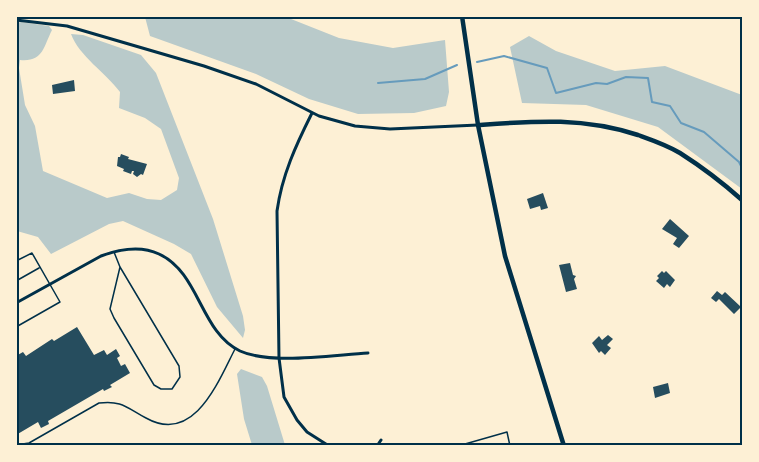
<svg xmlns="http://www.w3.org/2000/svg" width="759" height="462" font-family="Commissioner,sans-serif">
	<rect width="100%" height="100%" fill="#fdf0d5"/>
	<path fill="#b9caca" d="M 145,17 L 286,17 L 339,38 L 393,48 L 445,40 L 449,92 L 446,106 L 414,113 L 358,114 L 309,99 L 256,74 L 150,36 Z
		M 21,22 L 49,26 L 52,30 C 43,48 43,62 20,60 L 19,68 L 25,105 L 35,126 L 43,171 L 107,198 L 129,193 L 147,199 L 161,200 L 177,190 L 179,178 L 161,129 L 145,118 L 119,108 L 120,92 C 106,73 79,56 71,34 L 83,35 L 141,55 L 156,73 L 213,219 L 243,316 L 245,330 L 243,338 L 217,307 L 191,254 L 174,244 L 123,221 L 109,224 L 51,254 L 38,237 L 17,231 L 17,23 Z
		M 529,36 L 556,51 L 615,71 L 665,66 L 742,95 L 742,189 L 658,127 L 586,105 L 522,103 L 510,47 Z
		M 241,369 L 262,377 L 267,386 L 285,445 L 252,445 L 244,419 L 237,374 Z"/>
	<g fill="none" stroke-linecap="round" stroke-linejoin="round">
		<path stroke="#669bbc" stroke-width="2" d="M 477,62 L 504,56 L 547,68 L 556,93 L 596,83 L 607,84 L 626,77 L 648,78 L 652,102 L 670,106 L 681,123 L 704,132 L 739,162 L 742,168
			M 378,83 L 425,79 L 457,65"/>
	</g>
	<path fill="#264d5e" d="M 74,80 L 75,91 L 53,94 L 52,85 Z
		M 121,154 L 129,157 L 128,159 L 147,164 L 143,175 L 141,174 L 137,177 L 133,174 L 134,171 L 132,171 L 131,174 L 123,171 L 124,169 L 117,166 L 118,157 L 120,157 Z
		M 543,193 L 548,208 L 541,210 L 540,206 L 530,209 L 527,199 Z
		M 670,219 L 689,236 L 679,248 L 673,244 L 677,238 L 662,229 Z
		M 570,263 L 573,275 L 576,276 L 574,279 L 577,289 L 566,292 L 559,265 Z
		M 662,271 L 664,273 L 666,271 L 675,280 L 670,287 L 667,284 L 664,288 L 656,281 L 659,278 L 657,276 Z
		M 717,291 L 722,295 L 725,292 L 741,307 L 734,314 L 719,299 L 716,302 L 711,298 Z
		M 77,327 L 94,355 L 104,350 L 107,355 L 116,349 L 120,356 L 117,358 L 121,366 L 125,364 L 130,373 L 110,385 L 112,387 L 104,391 L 103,389 L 48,421 L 49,424 L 41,428 L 38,422 L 16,435 L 16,356 L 23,352 L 26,356 L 52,339 L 54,341 Z
		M 608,335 L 613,339 L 607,345 L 611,348 L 605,355 L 601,351 L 599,353 L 592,343 L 599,336 L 602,340 Z
		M 668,383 L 670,393 L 655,398 L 653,387 Z"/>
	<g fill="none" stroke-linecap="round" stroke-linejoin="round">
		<path stroke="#003049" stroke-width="1.5" d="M 114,252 L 120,267 L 179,366 L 180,377 L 172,389 L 161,389 L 154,385 L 114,318 L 110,309 L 120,267
			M 16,261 L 32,253 L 60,302 L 16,327
			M 16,281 L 39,268
			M 16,445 L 29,443 L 99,403 C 122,400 127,408 146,418 C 194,445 218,382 235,349
			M 458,446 L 507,432 L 510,446"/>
		<path stroke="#003049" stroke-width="3" d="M 16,20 L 67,26 L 204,66 L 256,84 L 319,116 L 355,126 L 390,129 L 478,125
			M 312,113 C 296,145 282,175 277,211 L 279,358 L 284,397 L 297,420 L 307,432 L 329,446
			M 16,303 L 101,256 C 120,249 140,245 159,254 C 200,273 200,332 240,351 C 271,365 333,355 368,353
			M 377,446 L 381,440"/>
		<path stroke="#003049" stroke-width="4.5" d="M 478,125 C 535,121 582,117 638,135 C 652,140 667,145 680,153 C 702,167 723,183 742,200"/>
		<path stroke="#003049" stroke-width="4.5" d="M 462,16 L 478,125 L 505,256 L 564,446"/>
	</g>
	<rect width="759" height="462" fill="none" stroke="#fdf0d5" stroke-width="36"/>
	<rect x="18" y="18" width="723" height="426" fill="none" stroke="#003049" stroke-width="2"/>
</svg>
